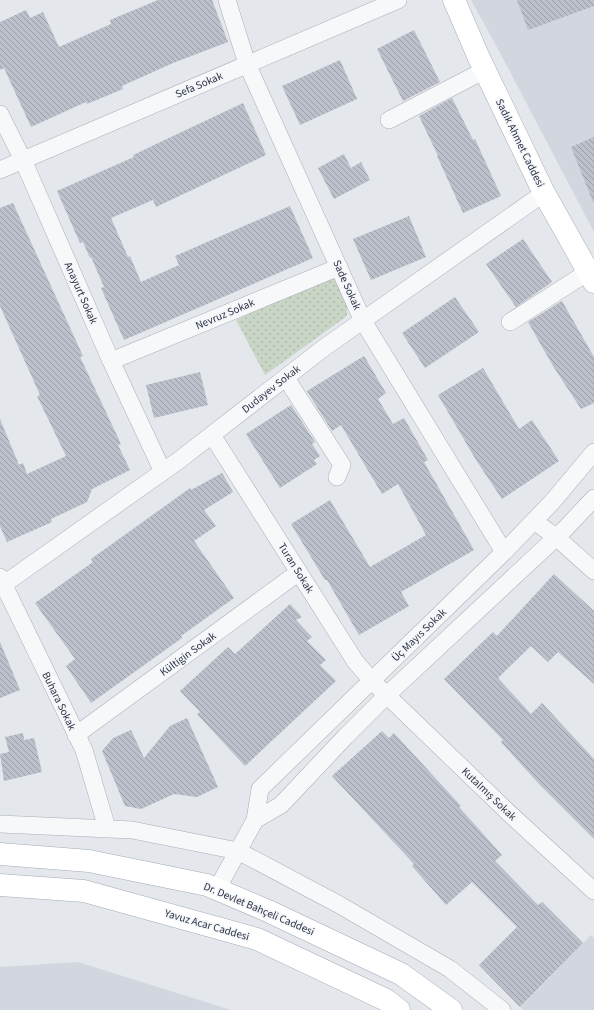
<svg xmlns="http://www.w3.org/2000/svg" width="594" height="1010" font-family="'Source Sans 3',sans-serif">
	<defs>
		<pattern id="park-dots" width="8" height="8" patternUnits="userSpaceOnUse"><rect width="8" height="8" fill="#c9d6c5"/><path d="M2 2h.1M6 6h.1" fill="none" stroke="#adb8ab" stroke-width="1.8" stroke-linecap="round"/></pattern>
		<pattern id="building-back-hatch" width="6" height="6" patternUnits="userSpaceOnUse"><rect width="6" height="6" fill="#bbc0ca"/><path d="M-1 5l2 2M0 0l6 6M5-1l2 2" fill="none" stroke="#989da6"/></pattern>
	</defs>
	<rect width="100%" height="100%" fill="#e4e7ec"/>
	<path fill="#d2d6de" d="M 471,0 L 594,0 L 594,232 L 498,49 Z
		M 591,935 L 594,938 L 594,1010 L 523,1010 L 521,1007 Z
		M 78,962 L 231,1010 L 0,1010 L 0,967 Z"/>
	<path fill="url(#park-dots)" d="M 333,274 L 347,305 L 347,316 L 265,375 L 236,320 Z"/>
	<path fill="url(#building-back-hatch)" d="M 158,0 L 212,0 L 228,42 L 173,63 L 122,86 L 123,89 L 87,104 L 86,102 L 31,127 L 4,68 L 0,70 L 0,22 L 26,10 L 30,18 L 43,12 L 59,47 L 111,24 L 110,20 Z
		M 517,0 L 594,0 L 594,6 L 528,30 Z
		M 414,30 L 440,82 L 403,101 L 377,49 Z
		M 340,60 L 357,99 L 300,125 L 282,86 Z
		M 452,98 L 473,140 L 475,139 L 501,196 L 463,213 L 437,156 L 438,156 L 419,116 Z
		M 243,103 L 266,155 L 156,207 L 153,200 L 111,218 L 128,257 L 130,256 L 141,282 L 179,265 L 175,256 L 290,206 L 313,258 L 124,340 L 101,288 L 104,287 L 91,257 L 90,258 L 83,242 L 80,243 L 57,191 L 134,157 L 133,155 Z
		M 594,137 L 594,202 L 593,202 L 571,147 Z
		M 344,154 L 351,168 L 361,162 L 370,180 L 334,199 L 318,168 Z
		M 13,203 L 83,356 L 80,357 L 121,444 L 118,445 L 130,470 L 92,489 L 87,502 L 51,519 L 52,522 L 7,542 L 0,526 L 0,419 L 19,465 L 23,463 L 27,474 L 66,456 L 37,396 L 40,395 L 0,306 L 0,208 Z
		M 409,216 L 426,257 L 371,280 L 353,239 Z
		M 523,239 L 552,282 L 516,307 L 486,264 Z
		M 455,297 L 479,332 L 425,368 L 402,333 Z
		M 562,301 L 594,357 L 594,403 L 581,409 L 553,366 L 528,322 Z
		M 364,356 L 386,393 L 378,399 L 393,424 L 404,418 L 428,460 L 424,462 L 474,550 L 401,592 L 409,606 L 359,635 L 327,580 L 325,580 L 291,524 L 330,500 L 370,567 L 426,535 L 398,484 L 382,494 L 341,425 L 332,431 L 307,391 Z
		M 483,368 L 519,429 L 532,420 L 559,461 L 502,499 L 476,460 L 438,395 Z
		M 200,372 L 208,405 L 154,418 L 146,385 Z
		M 291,405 L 315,442 L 312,444 L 320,456 L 314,460 L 317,464 L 280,488 L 246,434 Z
		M 222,473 L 233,492 L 204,510 L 216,526 L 194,541 L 234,598 L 181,636 L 182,638 L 91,703 L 66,666 L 75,659 L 35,603 L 93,562 L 91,559 L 179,496 L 190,488 L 191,490 Z
		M 554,574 L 594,611 L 594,684 L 558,652 L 548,662 L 531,646 L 498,678 L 531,714 L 542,703 L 594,759 L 594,839 L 539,784 L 501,742 L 503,740 L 444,679 L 493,632 L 497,636 Z
		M 290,604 L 302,617 L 296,620 L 312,637 L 307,641 L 326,660 L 320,665 L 336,681 L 245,766 L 197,714 L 200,712 L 180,691 L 228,647 L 235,654 Z
		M 0,642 L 20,690 L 0,698 Z
		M 187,718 L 218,787 L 197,797 L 174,794 L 141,809 L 125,806 L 102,751 L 113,738 L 131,730 L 144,758 L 170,726 Z
		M 382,731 L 389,738 L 394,733 L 461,806 L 459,807 L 502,855 L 495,861 L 538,905 L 542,902 L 583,943 L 520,1007 L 479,965 L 517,927 L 472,882 L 446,905 L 412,866 L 414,864 L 332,776 Z
		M 23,733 L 24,740 L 34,738 L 42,772 L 4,781 L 0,754 L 9,752 L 5,737 Z"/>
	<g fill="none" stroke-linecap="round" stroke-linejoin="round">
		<defs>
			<path id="street" d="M 227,0 L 247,64 L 363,321 L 504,552
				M 0,114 L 23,160 L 111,361 L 163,472
				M 389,120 L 485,70
				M 0,170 L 398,0
				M 510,322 L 588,272 L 594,273
				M 111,361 L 339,267
				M 286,378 L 342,465 L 337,477
				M 212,435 L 355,661 L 372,681 L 510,814 L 594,891
				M 534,521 L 556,537 L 594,571
				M 0,577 L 84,750 L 107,828
				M 0,587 L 178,461 L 325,347 L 544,193
				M 76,735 L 299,572
				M 255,820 L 281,805 L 345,737 L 387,695 L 564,530 L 594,498
				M 0,824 L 132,830 L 238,851 L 338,904 L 450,969 L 502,1010
				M 217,889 L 255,820 L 260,789 L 504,552 L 553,501 L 594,452"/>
			<path id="secondary" d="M 454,0 L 479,58 L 544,193 L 594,282"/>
			<path id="primary" d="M 0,854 L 89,861 L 207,885 L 268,911 L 401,974 L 451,1010
				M 0,885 L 84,891 L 257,939 L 386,1000 L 399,1010"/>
		</defs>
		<use href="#street" stroke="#a9aeb7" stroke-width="18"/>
		<use href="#secondary" stroke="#a9aeb7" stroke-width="23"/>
		<use href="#primary" stroke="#a3abb8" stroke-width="23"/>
		<use href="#street" stroke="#f7f8fa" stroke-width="17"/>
		<use href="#secondary" stroke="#fff" stroke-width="22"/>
		<use href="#primary" stroke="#fff" stroke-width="22"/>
	</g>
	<g text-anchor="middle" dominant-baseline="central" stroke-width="3" stroke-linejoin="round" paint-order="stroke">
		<g font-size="11" fill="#2b3445" stroke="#f4f6f9">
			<text transform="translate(199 85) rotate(-23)">Sefa Sokak</text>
			<text transform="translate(520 143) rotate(64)">Sadık Ahmet Caddesi</text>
			<text transform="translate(347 285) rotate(66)">Sade Sokak</text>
			<text transform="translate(81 293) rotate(66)">Anayurt Sokak</text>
			<text transform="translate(225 314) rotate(-23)">Nevruz Sokak</text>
			<text transform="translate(271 389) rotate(-38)">Dudayev Sokak</text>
			<text transform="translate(296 568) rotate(58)">Turan Sokak</text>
			<text transform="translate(419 635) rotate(-44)">Üç Mayıs Sokak</text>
			<text transform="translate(188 654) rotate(-36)">Kültigin Sokak</text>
			<text transform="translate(59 701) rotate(64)">Buhara Sokak</text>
			<text transform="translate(489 794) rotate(44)">Kutalmış Sokak</text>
			<text transform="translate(259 909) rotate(23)">Dr. Devlet Bahçeli Caddesi</text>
			<text transform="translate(207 925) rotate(16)">Yavuz Acar Caddesi</text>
		</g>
	</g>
</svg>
